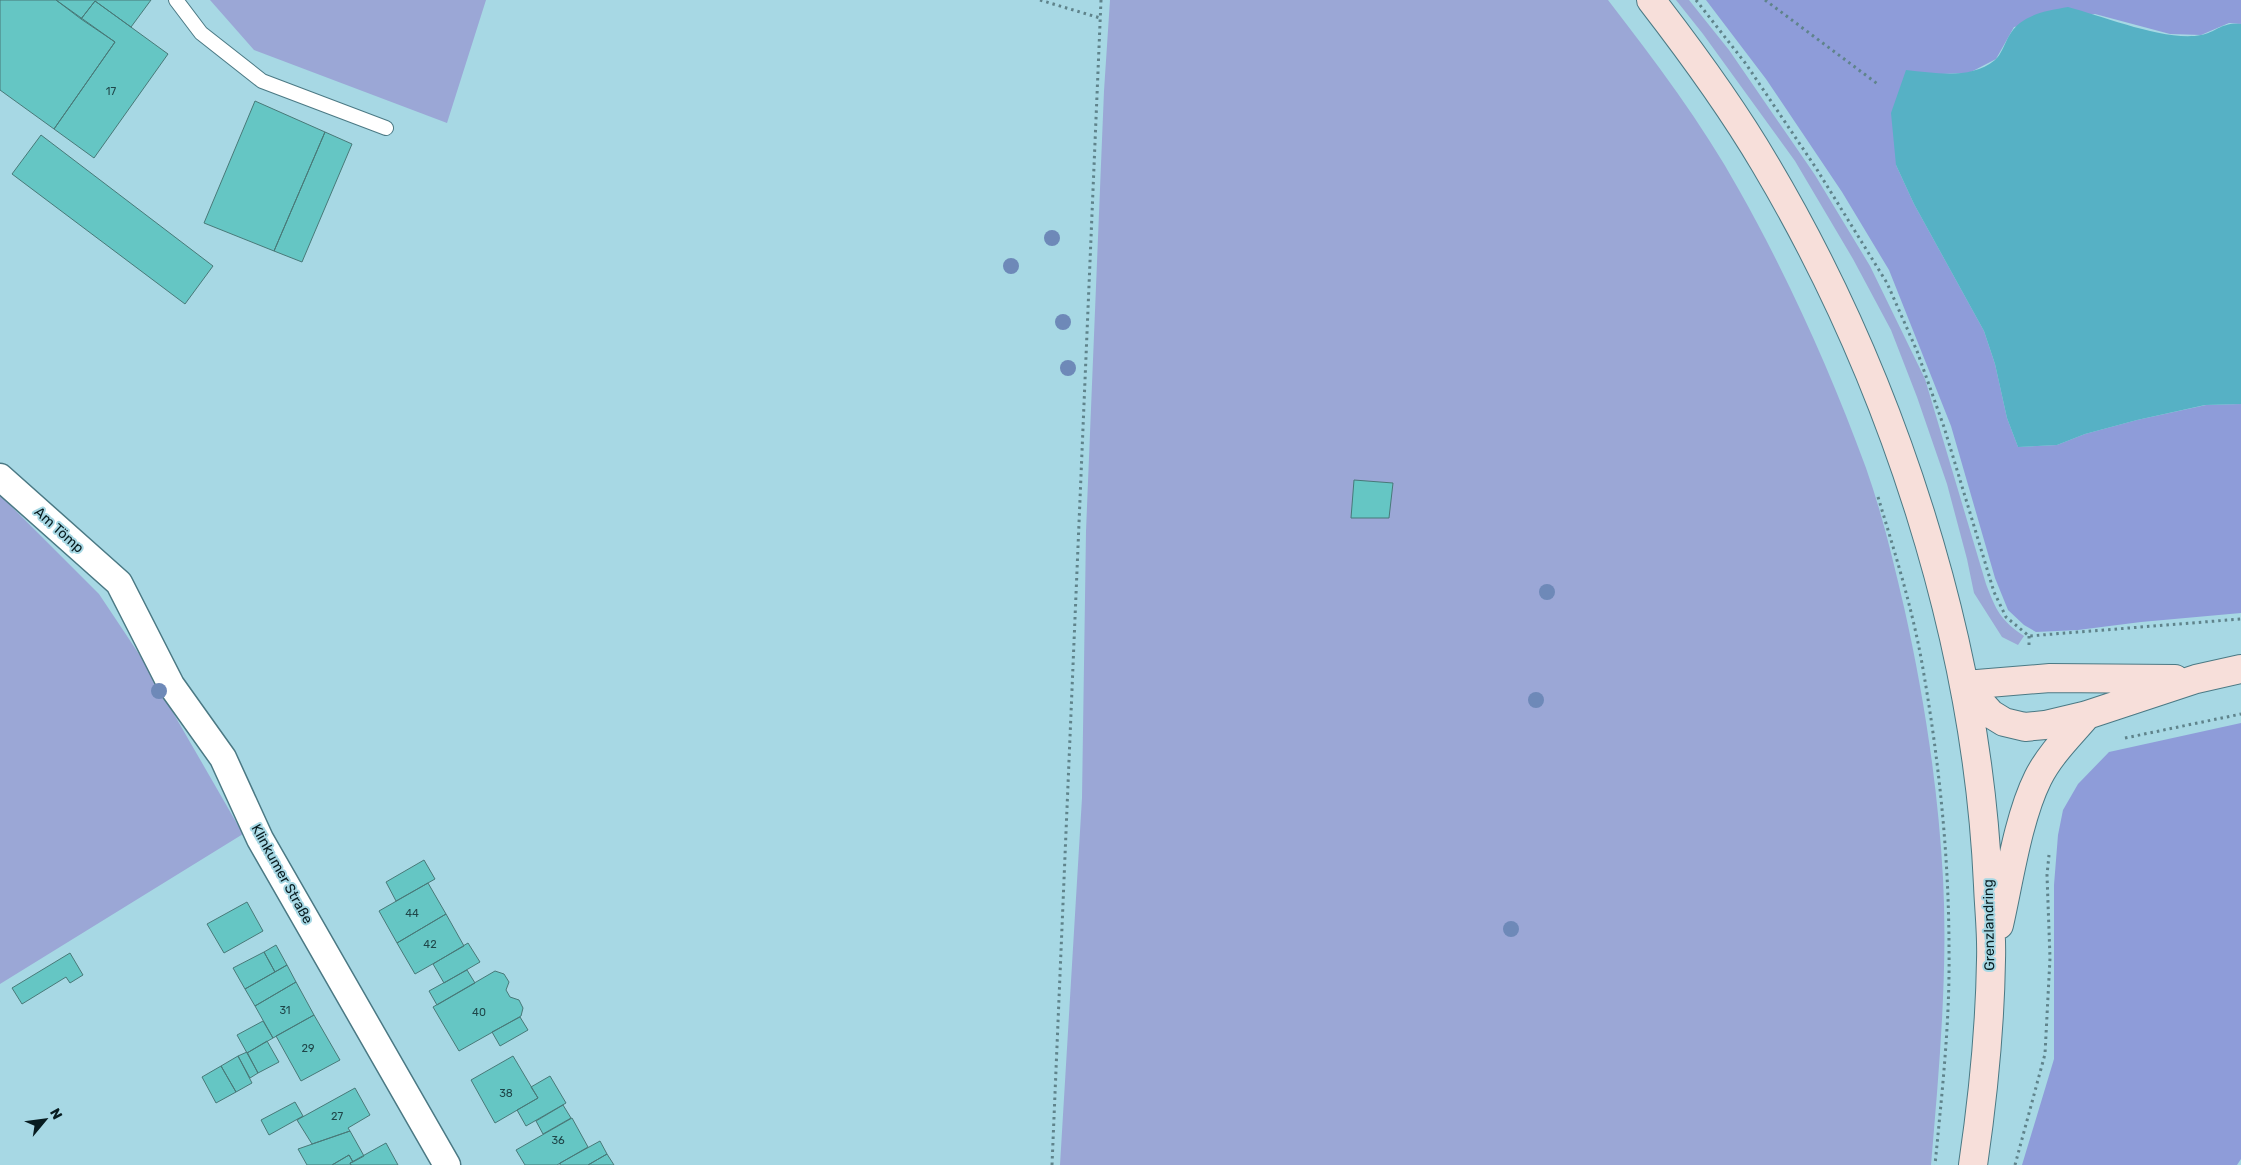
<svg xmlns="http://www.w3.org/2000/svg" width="2241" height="1165" font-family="Rubik,sans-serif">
	<rect width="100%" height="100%" fill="#a7d8e4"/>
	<path fill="#9ba7d6" d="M 210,0 L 486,0 L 447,123 L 254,50 Z
		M 1110,0 L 1608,0 C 1655,61 1702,123 1739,190 C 1789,279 1831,372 1866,468 C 1882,513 1893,560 1904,607 C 1924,696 1938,787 1943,878 C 1948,974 1939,1070 1931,1165 L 1060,1165 L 1082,798 L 1086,531 L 1104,91 Z
		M 1676,0 L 1689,0 L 1729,50 L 1815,175 L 1870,266 L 1925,379 L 1986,584 C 1996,610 2000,620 2024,636 L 2018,645 L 2002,637 L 1974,593 L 1967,559 L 1947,484 L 1917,397 L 1891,330 L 1853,259 L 1795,161 L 1703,34 Z
		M 0,495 L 99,594 L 141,657 L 243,834 L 0,984 Z"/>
	<path fill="#8e9cd9" d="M 1706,0 L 2241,0 L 2241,24 L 2229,23 L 2201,35 L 2170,34 L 2095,14 L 2014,27 L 1996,59 L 1969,73 L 1941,74 L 1896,165 L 1914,204 L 1984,331 L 1995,364 L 2007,418 L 2018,447 L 2057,445 L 2085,434 L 2137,420 L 2206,405 L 2241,404 L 2241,613 L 2141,622 L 2078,630 L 2036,632 L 2024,625 L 2008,610 L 1995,578 L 1951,426 L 1889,270 L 1842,192 L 1766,79 Z
		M 2241,723 L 2241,1159 L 2237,1165 L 2022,1165 L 2054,1059 L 2054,885 L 2058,835 L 2063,810 L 2078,784 L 2109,752 Z"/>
	<path fill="#56b1c5" d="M 2068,7 C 2103,16 2166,42 2201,35 C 2217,32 2221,22 2241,24 L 2241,404 L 2205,405 L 2137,420 L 2085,434 L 2057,445 L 2018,447 L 2007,418 L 1995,364 L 1984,331 L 1914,204 L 1896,165 L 1891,113 L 1906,70 C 1936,73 1970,80 1995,60 C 2001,55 2005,43 2009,36 C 2020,15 2045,11 2068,7 Z"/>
	<path fill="#65c6c4" stroke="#487978" d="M 0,0 L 56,0 L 115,42 L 54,129 L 0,90 Z
		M 56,0 L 151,0 L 131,27 L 95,1 L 81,19 Z
		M 95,1 L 168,54 L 94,158 L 54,129 L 115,42 L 81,19 Z
		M 255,101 L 325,132 L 274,251 L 204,223 Z
		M 325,132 L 352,144 L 302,262 L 274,251 Z
		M 41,135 L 213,266 L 185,304 L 12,174 Z
		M 1354,480 L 1393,483 L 1389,518 L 1351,518 Z
		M 424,860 L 435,879 L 396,901 L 386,882 Z
		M 428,883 L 446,914 L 397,943 L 379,911 Z
		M 247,902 L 263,931 L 224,953 L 207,924 Z
		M 446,914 L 464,946 L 415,974 L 397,943 Z
		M 468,943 L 480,962 L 444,983 L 433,964 Z
		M 276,945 L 287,965 L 275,972 L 264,952 Z
		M 264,952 L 275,972 L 245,989 L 233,968 Z
		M 70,953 L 83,975 L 70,983 L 66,977 L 22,1004 L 12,988 Z
		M 287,965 L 296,982 L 255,1006 L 245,989 Z
		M 467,970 L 475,983 L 437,1005 L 429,991 Z
		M 495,971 L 504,974 L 509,982 L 506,990 L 510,997 L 519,1000 L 523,1008 L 521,1016 L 459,1051 L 433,1007 Z
		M 296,982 L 314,1015 L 273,1038 L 255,1006 Z
		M 314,1015 L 340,1060 L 301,1081 L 276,1036 Z
		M 520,1017 L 528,1030 L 500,1046 L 492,1032 Z
		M 263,1021 L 273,1038 L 247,1053 L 237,1035 Z
		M 267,1041 L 279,1062 L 258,1073 L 247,1053 Z
		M 247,1052 L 258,1073 L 250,1078 L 238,1056 Z
		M 238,1056 L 252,1083 L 236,1092 L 221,1066 Z
		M 513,1056 L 538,1098 L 495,1123 L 471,1080 Z
		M 221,1066 L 236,1092 L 216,1103 L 202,1077 Z
		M 550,1076 L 566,1103 L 526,1126 L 517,1110 L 538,1098 L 531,1087 Z
		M 355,1088 L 370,1115 L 348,1128 L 350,1131 L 312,1144 L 297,1120 Z
		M 295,1102 L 303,1116 L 269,1135 L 261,1120 Z
		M 563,1105 L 571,1118 L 543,1134 L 536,1121 Z
		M 572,1118 L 588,1147 L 557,1165 L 525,1165 L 516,1150 Z
		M 350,1131 L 364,1156 L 353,1162 L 349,1155 L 332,1165 L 307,1165 L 298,1149 Z
		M 600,1141 L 607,1154 L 588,1165 L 560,1165 L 560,1163 Z
		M 386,1143 L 398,1165 L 351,1165 L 350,1163 Z
		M 607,1154 L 614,1165 L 588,1165 Z
		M 349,1155 L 353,1162 L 350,1163 L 351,1165 L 332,1165 Z"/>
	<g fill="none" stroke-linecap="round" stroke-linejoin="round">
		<defs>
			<path id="service" d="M 176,0 L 201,33 L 262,81 L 386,128"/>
			<path id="minor" d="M 0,477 L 119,583 L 171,685 L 223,758 L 260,839 L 447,1165"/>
			<path id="secondary" d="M 1651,0 C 1692,53 1731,106 1765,164 C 1891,376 1977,638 1988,885 C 1989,910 1992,935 1991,960 C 1990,1028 1983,1097 1973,1165
				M 1965,685 L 1991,714 L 2004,722 L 2025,727 L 2045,725 L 2087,715 L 2196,679 L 2241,669
				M 1965,685 L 2050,678 L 2175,679
				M 1999,925 C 2009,881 2018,818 2038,778 C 2050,754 2070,735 2087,715"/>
		</defs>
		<use href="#service" stroke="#4b7984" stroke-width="16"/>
		<use href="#minor" stroke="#4b7984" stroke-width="29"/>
		<use href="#secondary" stroke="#4b7984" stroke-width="30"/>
		<path stroke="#5f838b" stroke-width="3" stroke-dasharray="2.5 4" stroke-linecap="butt" d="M 1040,0 L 1100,18
			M 1696,0 L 1746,64 L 1816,168 L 1887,283 L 1917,351 L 1944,427 L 1994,592 L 2006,617 L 2029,636 L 2241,619
			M 1765,0 L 1879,85
			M 1878,497 C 1895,553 1913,610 1923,669 C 1939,761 1949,856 1949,950 C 1950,1022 1942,1093 1935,1165
			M 2029,636 L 2029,648
			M 2125,738 L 2241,714
			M 1052,1165 L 1101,0
			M 2015,1165 L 2045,1054 L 2050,958 L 2047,875 L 2049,855"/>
		<use href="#service" stroke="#fff" stroke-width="14"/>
		<use href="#minor" stroke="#fff" stroke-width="26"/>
		<use href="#secondary" stroke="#f7dfda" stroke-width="28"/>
	</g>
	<g fill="#6e89b8">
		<circle cx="1052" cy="238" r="8"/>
		<circle cx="1011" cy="266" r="8"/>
		<circle cx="1063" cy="322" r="8"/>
		<circle cx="1068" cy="368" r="8"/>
		<circle cx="1547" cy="592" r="8"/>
		<circle cx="159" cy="691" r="8"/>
		<circle cx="1536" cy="700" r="8"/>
		<circle cx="1511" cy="929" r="8"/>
	</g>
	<g text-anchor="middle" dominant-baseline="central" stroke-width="4" stroke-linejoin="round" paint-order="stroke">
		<g font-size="11" fill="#1f4649">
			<text x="111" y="91">17</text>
			<text x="412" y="913">44</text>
			<text x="430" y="944">42</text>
			<text x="285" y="1010">31</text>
			<text x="479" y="1012">40</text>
			<text x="308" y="1048">29</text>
			<text x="506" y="1093">38</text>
			<text x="337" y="1116">27</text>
			<text x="558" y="1140">36</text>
		</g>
		<g font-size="14" fill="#081c20" stroke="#a7d8e4">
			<text transform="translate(59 530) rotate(42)">Am Tömp</text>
			<text transform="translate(282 874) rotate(61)">Klinkumer Straße</text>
			<text transform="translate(1989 925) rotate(-91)">Grenzlandring</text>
		</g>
	</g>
	<g transform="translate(45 1120) rotate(61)" stroke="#a7d8e4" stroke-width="4" paint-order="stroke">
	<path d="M0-4L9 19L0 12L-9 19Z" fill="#081c20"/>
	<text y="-8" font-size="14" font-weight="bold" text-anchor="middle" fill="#081c20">N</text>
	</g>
</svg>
